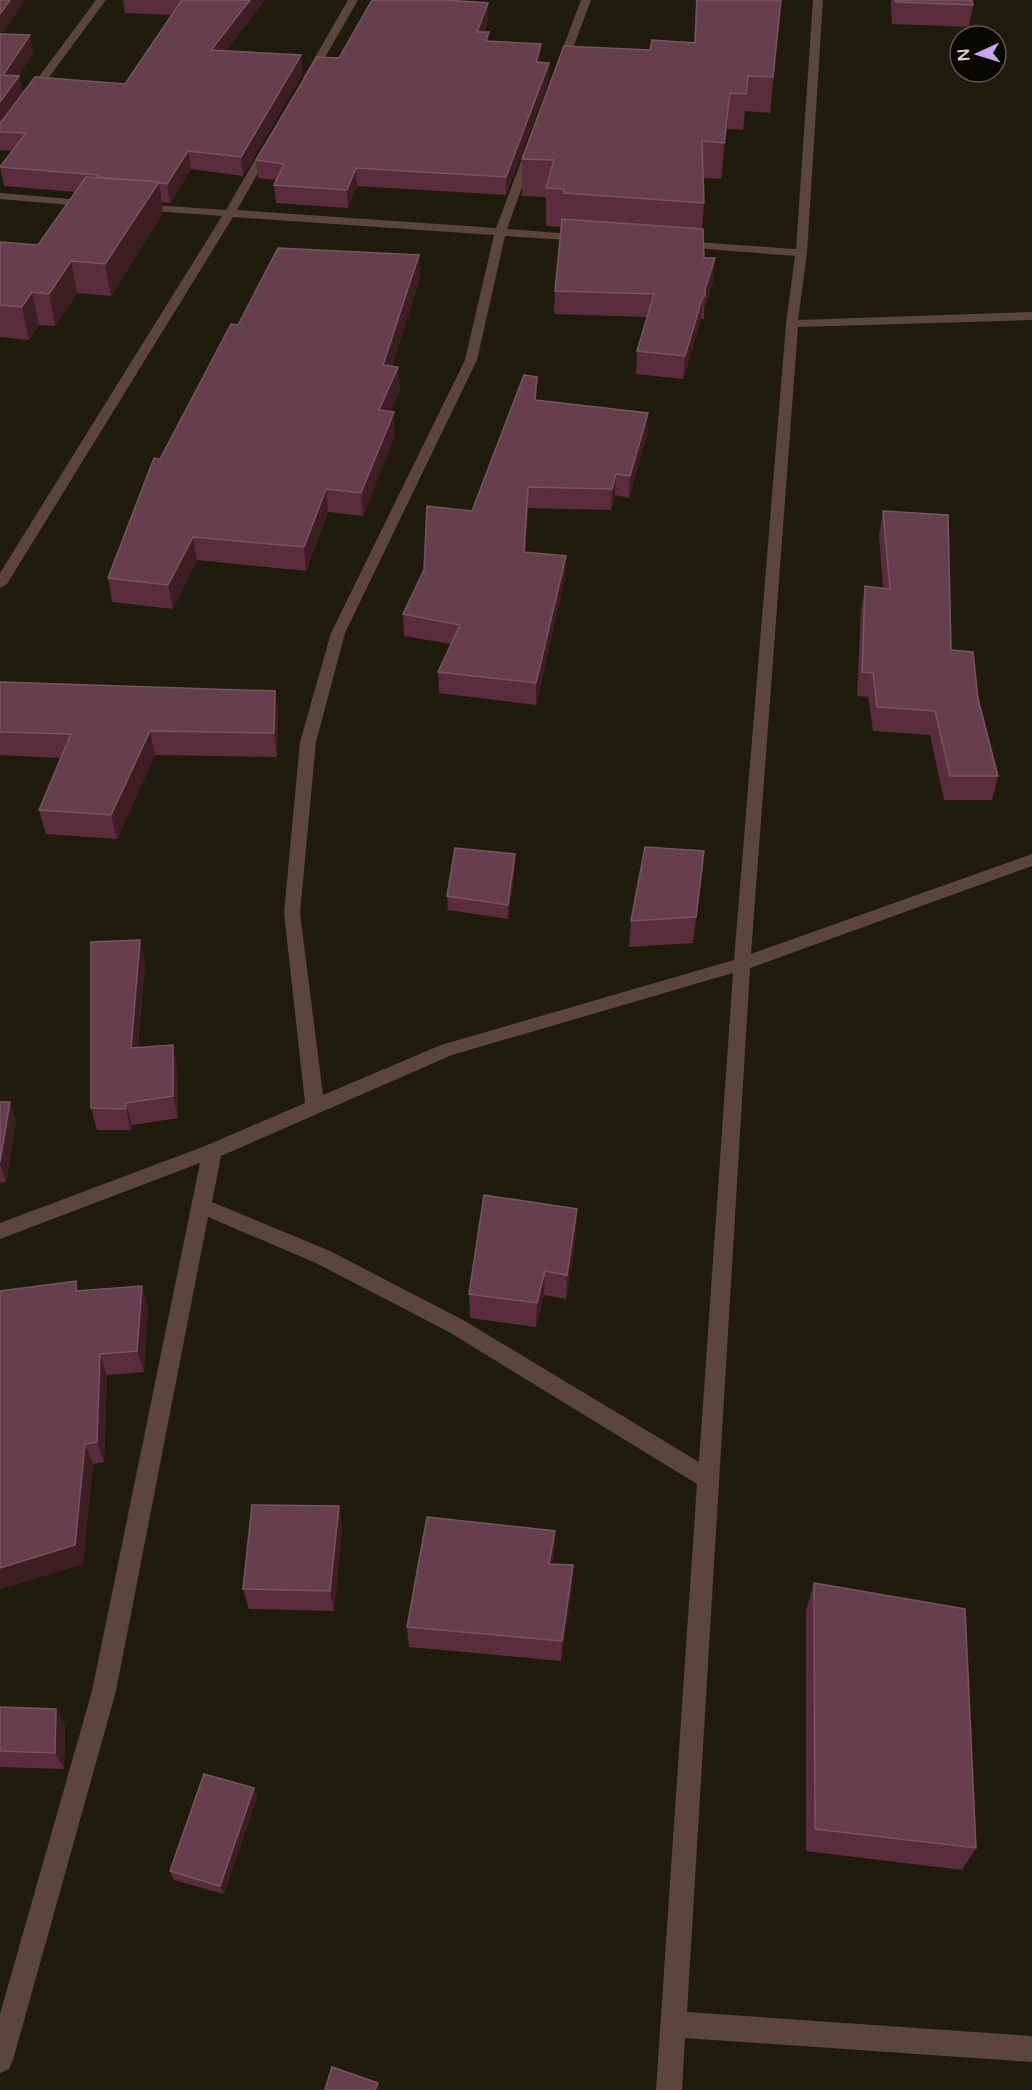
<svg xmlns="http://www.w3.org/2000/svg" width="1032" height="2090" font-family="'Varela Round',sans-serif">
	<rect width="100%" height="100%" fill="#201c0d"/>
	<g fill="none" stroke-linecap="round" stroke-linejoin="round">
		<path fill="#5c453d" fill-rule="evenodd" d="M 96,0 L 106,0 L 4,138 L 0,139 L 0,129 Z
			M 348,0 L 358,0 L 313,78 L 304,80 L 303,78 Z
			M 581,0 L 591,0 L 565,69 L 556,71 L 555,69 Z
			M 813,0 L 823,0 L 807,253 L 798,320 L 1032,312 L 1032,320 L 798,327 L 751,954 L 1032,854 L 1032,866 L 750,968 L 687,2012 L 1032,2036 L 1032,2062 L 685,2038 L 682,2090 L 656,2090 L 697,1484 L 449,1332 L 316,1263 L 208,1217 L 116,1691 L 13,2060 L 9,2069 L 0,2073 L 0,2014 L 92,1691 L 200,1163 L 0,1239 L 0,1223 L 205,1146 L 305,1103 L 284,913 L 300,742 L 331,633 L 465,360 L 494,235 L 233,217 L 7,584 L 0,588 L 0,573 L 222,216 L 139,210 L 133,207 L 139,204 L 226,210 L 263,146 L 268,143 L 273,146 L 237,210 L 496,228 L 525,151 L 530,148 L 535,151 L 507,229 L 584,235 L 590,238 L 584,241 L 505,236 L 477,360 L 345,633 L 316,742 L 300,913 L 323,1095 L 441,1045 L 734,960 L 786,324 L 795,256 L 681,247 L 675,244 L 681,241 L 796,249 ZM 733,973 L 699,1462 L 463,1320 L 330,1251 L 212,1202 L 221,1156 L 452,1055 Z
			M 0,193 L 93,201 L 99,204 L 93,207 L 0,199 Z"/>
	</g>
	<path fill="#5a2c3e" d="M 0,0 L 25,0 L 2,34 L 33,53 L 18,76 L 19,76 L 23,93 L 125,84 L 171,15 L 125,13 L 123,0 L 265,0 L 226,51 L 303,73 L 243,176 L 191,169 L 170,203 L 162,202 L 163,213 L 111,296 L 77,293 L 55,326 L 39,325 L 29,340 L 0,337 L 0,242 L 38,245 L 76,192 L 4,186 L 0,167 L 13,151 L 0,150 Z
		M 696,0 L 781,0 L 770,113 L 745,111 L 743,130 L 727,129 L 721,179 L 703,178 L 704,203 L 702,229 L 704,258 L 713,281 L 704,309 L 704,319 L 701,319 L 683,379 L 636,374 L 637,351 L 647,317 L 554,314 L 555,291 L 562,227 L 546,226 L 546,197 L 522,196 L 522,159 L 650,50 L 694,42 Z
		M 891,0 L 972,0 L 973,5 L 969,27 L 892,24 Z
		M 488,3 L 488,20 L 484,32 L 489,41 L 540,61 L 540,62 L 549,63 L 549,80 L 506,195 L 357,186 L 348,208 L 276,203 L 274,185 L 276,180 L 258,178 L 256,160 L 339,58 Z
		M 419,255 L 420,278 L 392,366 L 400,390 L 390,411 L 395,435 L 363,516 L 328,512 L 306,571 L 197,560 L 173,609 L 112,602 L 108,578 L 160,459 L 238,325 Z
		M 536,400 L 647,434 L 629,498 L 615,495 L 611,510 L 528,508 L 525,552 L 565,578 L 536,705 L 439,693 L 438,672 L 451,644 L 404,636 L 403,614 L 472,511 Z
		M 883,511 L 951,650 L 978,699 L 998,776 L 992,800 L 944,800 L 930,735 L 873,731 L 868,697 L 857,696 L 861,610 L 865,586 L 883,588 L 879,535 Z
		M 0,682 L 275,691 L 278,715 L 277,757 L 155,755 L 117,839 L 46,834 L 39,810 L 61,758 L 0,755 Z
		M 704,851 L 693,943 L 629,947 L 631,921 Z
		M 515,854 L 515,867 L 508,919 L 448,910 L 447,896 Z
		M 145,962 L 138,1047 L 177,1067 L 178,1118 L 132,1125 L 131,1130 L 97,1130 L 91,1108 Z
		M 0,1102 L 16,1120 L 6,1182 L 0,1183 Z
		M 576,1234 L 566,1299 L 544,1295 L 536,1327 L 470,1318 L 469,1294 Z
		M 142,1286 L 148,1308 L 144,1372 L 107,1375 L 104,1462 L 93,1464 L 83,1564 L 0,1589 L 0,1291 L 80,1291 Z
		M 339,1506 L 342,1528 L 334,1611 L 249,1609 L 243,1589 Z
		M 554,1552 L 552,1564 L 573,1565 L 572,1586 L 561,1661 L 409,1647 L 407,1627 Z
		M 814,1583 L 976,1848 L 962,1870 L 806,1851 L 806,1611 Z
		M 0,1707 L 56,1709 L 65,1726 L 64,1769 L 0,1767 Z
		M 254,1788 L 257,1797 L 224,1894 L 174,1880 L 170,1871 Z"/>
	<path fill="#3d1e24" d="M 10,0 L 25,0 L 0,37 L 0,14 Z
		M 250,0 L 265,0 L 213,68 L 211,50 Z
		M 488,3 L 488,20 L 477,49 L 477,32 Z
		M 30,35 L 33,53 L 11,88 L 19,76 L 23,94 L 0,125 L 0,102 L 3,75 Z
		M 541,44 L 540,61 L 536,79 L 536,62 Z
		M 301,55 L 303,73 L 243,176 L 241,157 Z
		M 549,63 L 549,80 L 506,195 L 506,177 Z
		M 730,93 L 727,129 L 721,179 L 724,143 Z
		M 188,151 L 191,169 L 170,203 L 167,184 Z
		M 356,168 L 357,186 L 348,208 L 347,190 Z
		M 159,182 L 163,213 L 111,296 L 105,264 Z
		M 419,255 L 420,278 L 385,388 L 383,365 Z
		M 715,258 L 713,281 L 704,309 L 705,289 Z
		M 71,261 L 77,293 L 55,326 L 49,294 Z
		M 32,292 L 39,325 L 29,340 L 22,307 Z
		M 703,296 L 701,319 L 683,379 L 685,356 Z
		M 398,367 L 400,390 L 380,433 L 379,410 Z
		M 394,412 L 395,435 L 363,516 L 361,493 Z
		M 648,413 L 647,434 L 629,498 L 630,476 Z
		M 616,474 L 615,495 L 611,510 L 612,489 Z
		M 528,487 L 528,508 L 523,573 L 524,552 Z
		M 326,489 L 328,512 L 306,571 L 304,547 Z
		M 193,537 L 197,560 L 173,609 L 168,585 Z
		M 566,556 L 565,578 L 536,705 L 536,683 Z
		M 275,691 L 278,715 L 277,757 L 274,733 Z
		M 150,731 L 155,755 L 117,839 L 111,815 Z
		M 515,854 L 515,867 L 508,919 L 508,905 Z
		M 140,940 L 145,962 L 136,1070 L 131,1048 Z
		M 173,1045 L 177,1067 L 178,1118 L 173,1096 Z
		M 10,1102 L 16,1120 L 6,1182 L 0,1165 L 0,1162 Z
		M 126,1103 L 132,1125 L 131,1130 L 126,1109 Z
		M 577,1209 L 576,1234 L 566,1299 L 567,1275 Z
		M 545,1271 L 544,1295 L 536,1327 L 537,1303 Z
		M 76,1281 L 84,1303 L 76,1291 Z
		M 142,1286 L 148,1308 L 144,1372 L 137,1351 Z
		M 100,1354 L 107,1375 L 104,1462 L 97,1442 Z
		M 85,1444 L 93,1464 L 83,1564 L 0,1589 L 0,1568 Z
		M 339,1506 L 342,1528 L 334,1611 L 330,1591 Z
		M 555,1531 L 554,1552 L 549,1584 L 549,1564 Z
		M 573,1565 L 572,1586 L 561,1661 L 562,1641 Z
		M 56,1709 L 65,1726 L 64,1769 L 55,1753 Z
		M 254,1788 L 257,1797 L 224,1894 L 220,1886 Z
		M 378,2083 L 380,2090 L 375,2090 Z"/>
	<path fill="#673e4d" stroke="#785560" stroke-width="1.5" d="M 0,0 L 10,0 L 0,14 Z
		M 182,0 L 250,0 L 211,50 L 301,55 L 241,157 L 188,151 L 167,184 L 159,183 L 159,182 L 97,177 L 98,175 L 0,167 L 26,133 L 0,132 L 0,122 L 2,121 L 35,77 L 125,84 Z
		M 372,0 L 446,0 L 488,3 L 477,32 L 489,32 L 486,41 L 541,44 L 536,62 L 549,63 L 506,177 L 356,168 L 347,190 L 274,185 L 284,164 L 256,160 L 317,57 L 339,58 Z
		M 697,0 L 781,0 L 773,77 L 748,76 L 746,94 L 730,93 L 724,143 L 702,141 L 704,203 L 564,193 L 564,189 L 546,188 L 554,160 L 522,159 L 564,46 L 650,50 L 652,40 L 695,43 Z
		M 895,0 L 972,0 L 973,5 L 896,2 Z
		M 0,34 L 30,35 L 3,75 L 19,76 L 0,102 Z
		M 86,177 L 159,182 L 105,264 L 71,261 L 49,294 L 32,292 L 22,307 L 0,305 L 0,242 L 38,245 Z
		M 562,219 L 703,229 L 704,258 L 715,258 L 705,289 L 705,296 L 703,296 L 685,356 L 637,351 L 654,294 L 555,291 Z
		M 278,248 L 419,255 L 383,365 L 398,367 L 379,410 L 394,412 L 361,493 L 326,489 L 304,547 L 193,537 L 168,585 L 108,578 L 154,458 L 160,459 L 231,324 L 238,325 Z
		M 524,375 L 537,377 L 535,400 L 648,413 L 630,476 L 616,474 L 612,489 L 528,487 L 524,552 L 566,556 L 536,683 L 438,672 L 460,625 L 403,614 L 424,570 L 427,506 L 472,511 Z
		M 883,511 L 948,515 L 951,650 L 973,652 L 978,699 L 998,776 L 950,776 L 935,711 L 877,707 L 873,673 L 862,672 L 865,586 L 890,589 Z
		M 0,682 L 275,691 L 274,733 L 150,731 L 111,815 L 39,810 L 71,734 L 0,732 Z
		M 645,847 L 704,851 L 696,917 L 631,921 Z
		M 455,848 L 515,854 L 508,905 L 447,896 Z
		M 140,940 L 131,1048 L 173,1045 L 173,1096 L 126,1103 L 126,1109 L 91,1108 L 91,942 Z
		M 0,1102 L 10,1102 L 0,1162 Z
		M 484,1195 L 577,1209 L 567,1275 L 545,1271 L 537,1303 L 469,1294 Z
		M 76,1281 L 76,1291 L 142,1286 L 137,1351 L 100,1354 L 97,1442 L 85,1444 L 75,1545 L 0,1568 L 0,1291 Z
		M 252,1505 L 339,1506 L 330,1591 L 243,1589 Z
		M 427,1517 L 555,1531 L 549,1564 L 573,1565 L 562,1641 L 407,1627 Z
		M 814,1583 L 965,1609 L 976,1848 L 815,1829 Z
		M 0,1707 L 56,1709 L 55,1753 L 0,1751 Z
		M 204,1774 L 254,1788 L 220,1886 L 170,1871 Z
		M 332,2067 L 378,2083 L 375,2090 L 325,2090 Z"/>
	<g transform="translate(978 54) rotate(266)"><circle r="28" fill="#080703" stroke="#5a5852" stroke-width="1.5"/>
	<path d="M0-4.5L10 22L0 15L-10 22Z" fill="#c9a5ee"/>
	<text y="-9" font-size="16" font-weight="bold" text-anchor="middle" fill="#d4d2c8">N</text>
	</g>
</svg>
